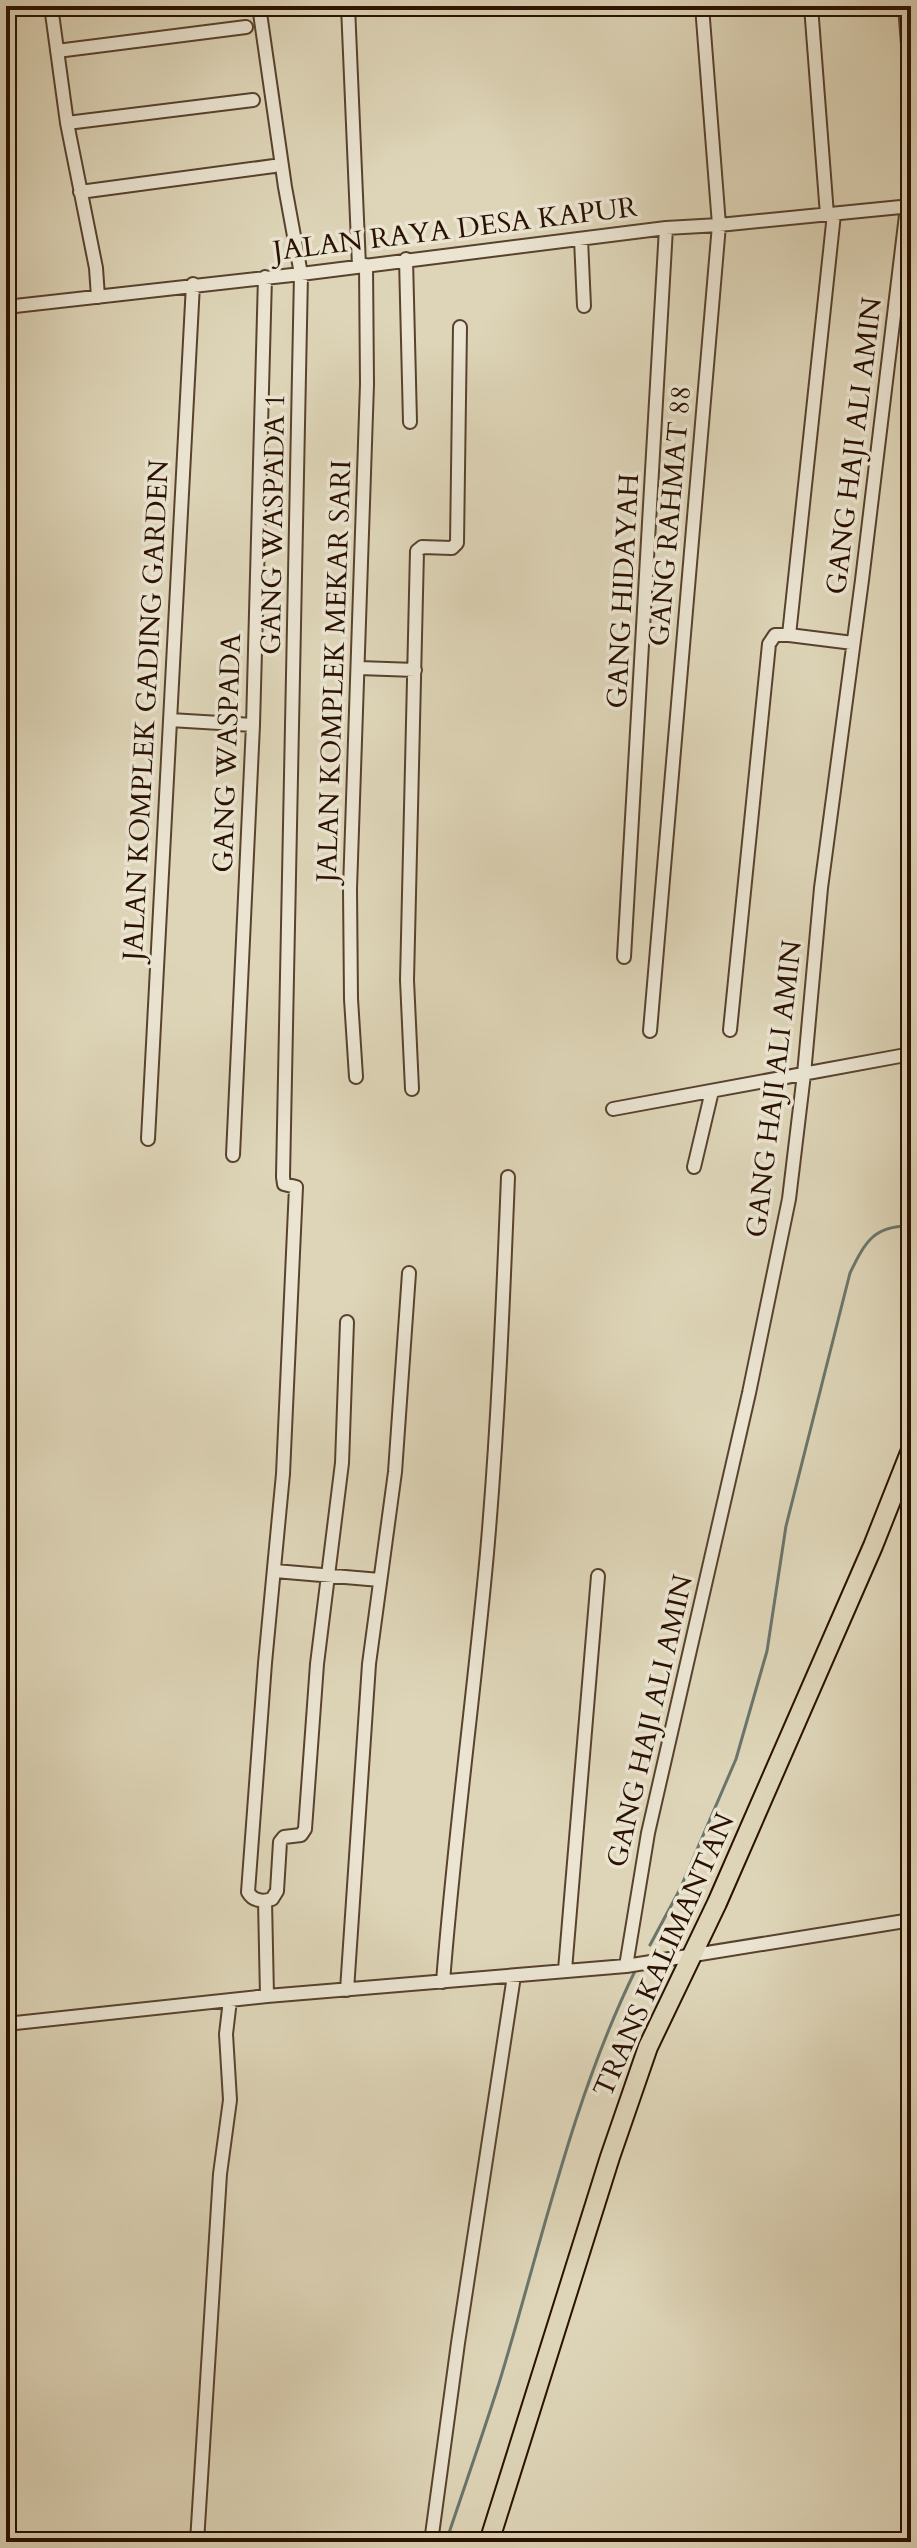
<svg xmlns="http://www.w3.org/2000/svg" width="917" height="2548" font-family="Cardo,serif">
	<rect width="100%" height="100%" fill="#ded5b8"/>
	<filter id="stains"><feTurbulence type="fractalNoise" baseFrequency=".0025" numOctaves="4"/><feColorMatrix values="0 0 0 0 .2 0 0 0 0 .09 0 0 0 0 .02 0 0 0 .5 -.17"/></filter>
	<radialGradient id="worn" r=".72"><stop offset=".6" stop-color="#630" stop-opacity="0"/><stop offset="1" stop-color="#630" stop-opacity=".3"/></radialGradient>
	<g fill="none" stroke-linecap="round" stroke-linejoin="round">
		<path stroke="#6a756c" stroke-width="3" d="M 650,1945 L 680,1889 L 736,1759 L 767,1651 L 786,1526 L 850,1273 C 865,1242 874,1225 911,1226
			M 446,2542 C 464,2488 483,2434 500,2380 C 542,2242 572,2099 636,1969"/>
		<defs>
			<path id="minor" d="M 51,6 L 67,123 L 96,268 L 98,297
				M 259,6 L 285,187 L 301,274 L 283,1177 L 284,1184 L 296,1187 L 283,1474 L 265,1663 L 248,1892 C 253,1901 263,1902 272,1899 L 277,1891 L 280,1842 L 284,1837 L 301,1835 L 305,1829 L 317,1664 L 342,1463 L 347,1322
				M 348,6 L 359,266
				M 811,6 L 827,215
				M 905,6 L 911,83
				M 57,51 L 246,27
				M 67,123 L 253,100
				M 80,192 L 274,166
				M 581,239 L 584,306
				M 406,259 L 410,422
				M 6,307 L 301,274 L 666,228 L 719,225 L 911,206
				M 789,635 L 853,643
				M 359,668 L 415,670
				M 170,720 L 253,725
				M 624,957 L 666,228
				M 730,1030 L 769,644 L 775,635 L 789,635 L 834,214
				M 650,1031 L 719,225 L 702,6
				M 356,1077 L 351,999 L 350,889 L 367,384 L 366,265
				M 412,1089 L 407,980 L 417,551 L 422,547 L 452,548 L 457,543 L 460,327
				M 613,1109 L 911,1054
				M 148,1139 L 193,284
				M 233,1155 L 253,725 L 265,277
				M 694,1167 L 712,1091
				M 275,1571 L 380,1580
				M 265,1901 L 267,1996
				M 626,1966 L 648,1833 L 749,1393 L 789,1199 L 804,1074 L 821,888 L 862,580 L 907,207
				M 565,1970 L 598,1576
				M 443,1982 C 454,1839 474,1696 487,1553 C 498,1428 503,1303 508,1177
				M 347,1990 L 369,1664 L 395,1472 L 409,1273
				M 6,2024 L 267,1996 L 626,1966 L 911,1920
				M 197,2542 L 220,2174 L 230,2100 L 226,2034 L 230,2000
				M 431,2542 L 458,2343 L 514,1976"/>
			<path id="highway" d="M 489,2542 L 610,2157 L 648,2047 L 717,1903 L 873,1546 L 911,1450"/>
		</defs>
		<use href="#minor" stroke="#58422e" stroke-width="16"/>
		<use href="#highway" stroke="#2b1100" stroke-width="22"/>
		<use href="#minor" stroke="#eae4d1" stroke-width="12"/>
		<use href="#highway" stroke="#ded5b8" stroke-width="18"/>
	</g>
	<g text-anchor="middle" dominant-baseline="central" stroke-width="7" stroke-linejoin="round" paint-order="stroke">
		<g font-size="28" fill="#2b1100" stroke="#eae4d1">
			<text transform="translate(455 229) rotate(-7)">JALAN RAYA DESA KAPUR</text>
			<text transform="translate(854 446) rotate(-83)">GANG HAJI ALI AMIN</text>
			<text transform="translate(670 516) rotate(-85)">GANG RAHMAT 88</text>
			<text transform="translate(273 524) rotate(-89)">GANG WASPADA 1</text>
			<text transform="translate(623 591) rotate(-87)">GANG HIDAYAH</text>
			<text transform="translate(334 671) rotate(-88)">JALAN KOMPLEK MEKAR SARI</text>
			<text transform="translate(146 710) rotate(-87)">JALAN KOMPLEK GADING GARDEN</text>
			<text transform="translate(227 753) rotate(-88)">GANG WASPADA</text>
			<text transform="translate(774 1089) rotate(-83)">GANG HAJI ALI AMIN</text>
			<text transform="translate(650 1721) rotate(-77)">GANG HAJI ALI AMIN</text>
			<text transform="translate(664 1955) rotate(-66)">TRANS KALIMANTAN</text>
		</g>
	</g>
	<rect width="917" height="2548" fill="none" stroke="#ded5b8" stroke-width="32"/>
	<rect x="8" y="8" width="901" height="2532" fill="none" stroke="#2b1100" stroke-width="4"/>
	<rect x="16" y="16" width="885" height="2516" fill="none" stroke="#2b1100" stroke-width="2"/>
	<rect width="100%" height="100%" filter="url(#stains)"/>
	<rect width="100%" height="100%" fill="url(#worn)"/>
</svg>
